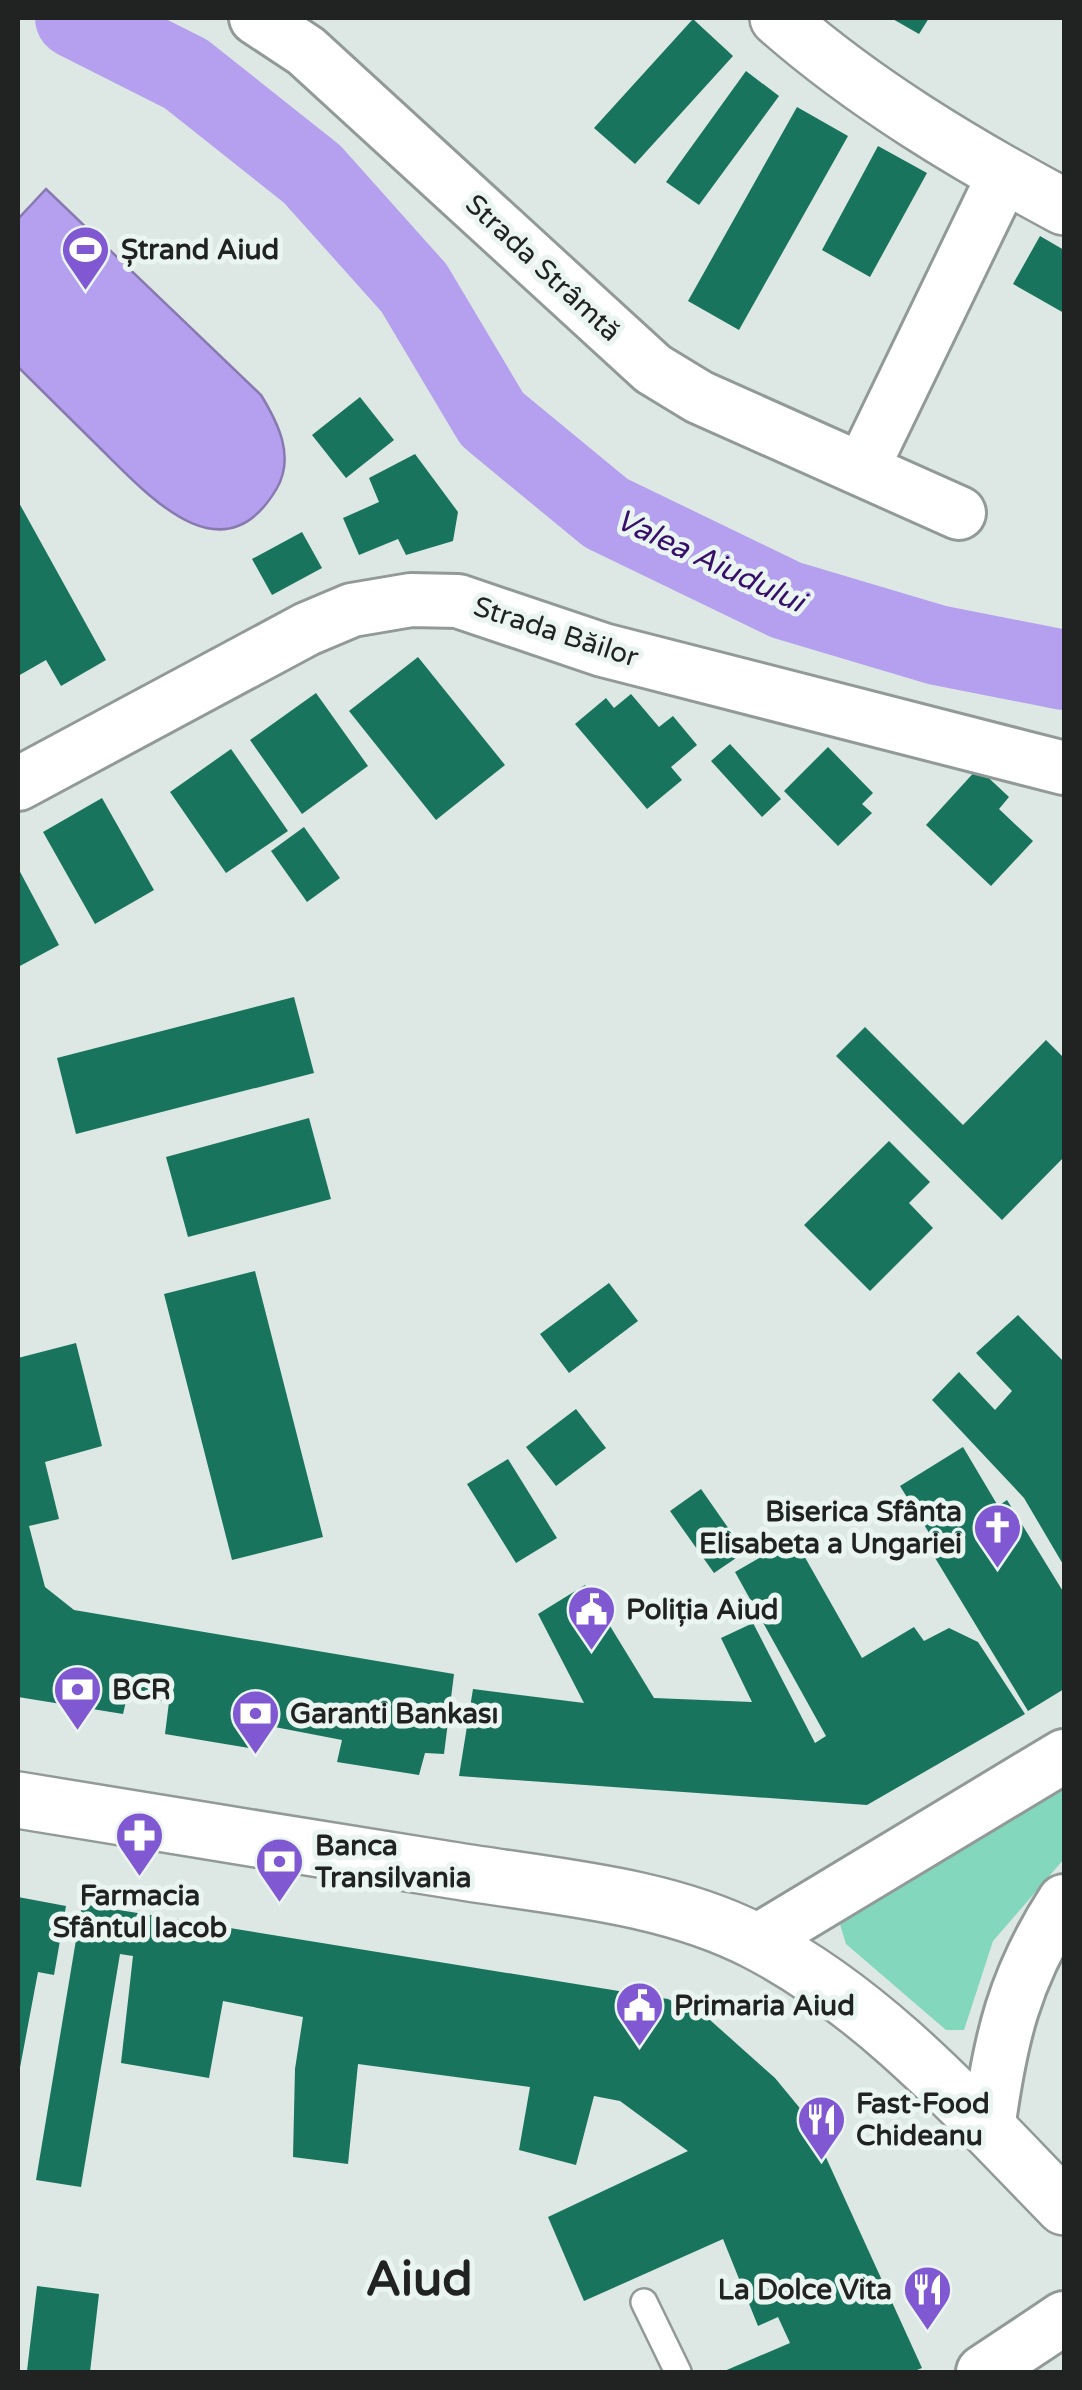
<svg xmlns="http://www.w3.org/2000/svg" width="1082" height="2390" font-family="'Varela Round',sans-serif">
	<rect width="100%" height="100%" fill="#dde7e3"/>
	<path fill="#83d7bd" d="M 1064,1773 L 1064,1859 L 993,1941 L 964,2030 L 946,2030 L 846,1944 L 839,1921 Z"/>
	<path fill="#b4a0ee" stroke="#887ab1" stroke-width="2.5" d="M 46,189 L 261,395 C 278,423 295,456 277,488 C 223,581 148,495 100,448 C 73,421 45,394 18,367 L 18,219 Z"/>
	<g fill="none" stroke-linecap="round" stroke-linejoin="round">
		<path stroke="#b4a0ee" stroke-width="80" d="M 75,18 L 186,74 L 312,174 L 414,288 L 492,419 L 606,513 L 786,600 L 937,645 L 1064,670"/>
	</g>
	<path fill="#18745d" d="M 891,18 L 929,18 L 919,34 Z
		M 693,19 L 733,56 L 635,164 L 594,128 Z
		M 746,71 L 779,96 L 699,205 L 666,182 Z
		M 797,107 L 848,136 L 739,330 L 688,301 Z
		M 878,146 L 927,173 L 870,277 L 822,250 Z
		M 1040,236 L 1064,250 L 1064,313 L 1013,284 Z
		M 360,397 L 394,440 L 346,478 L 312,435 Z
		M 415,454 L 458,512 L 453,541 L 406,555 L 398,539 L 359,555 L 343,518 L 379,502 L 369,478 Z
		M 18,501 L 106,660 L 61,686 L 46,660 L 18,676 Z
		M 302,532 L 322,568 L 272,595 L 252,559 Z
		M 418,657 L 505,765 L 436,820 L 349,711 Z
		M 316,693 L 368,766 L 302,814 L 250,740 Z
		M 631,694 L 659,727 L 673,716 L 697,745 L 671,767 L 682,780 L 647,809 L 575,724 L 606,698 L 614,708 Z
		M 730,744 L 781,799 L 762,817 L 711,761 Z
		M 828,747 L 873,793 L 862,804 L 872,813 L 838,846 L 784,791 Z
		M 231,749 L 288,831 L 226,873 L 170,792 Z
		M 978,768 L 1009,797 L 999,809 L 1033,841 L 991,886 L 926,825 Z
		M 102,798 L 154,890 L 95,924 L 43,832 Z
		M 304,827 L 340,878 L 307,902 L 271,851 Z
		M 18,868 L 59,945 L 18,967 Z
		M 294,997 L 314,1073 L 76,1134 L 57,1058 Z
		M 865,1027 L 963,1125 L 1046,1040 L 1064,1058 L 1064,1157 L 1002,1220 L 836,1056 Z
		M 309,1118 L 331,1199 L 188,1237 L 166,1157 Z
		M 889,1141 L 930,1182 L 909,1203 L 933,1228 L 870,1291 L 804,1225 Z
		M 255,1271 L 323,1537 L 232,1560 L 164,1294 Z
		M 609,1283 L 638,1321 L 569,1373 L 540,1334 Z
		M 1018,1315 L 1064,1362 L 1064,1566 L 1024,1498 L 932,1400 L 959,1372 L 995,1410 L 1012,1391 L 976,1353 Z
		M 76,1343 L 102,1446 L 45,1462 L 59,1519 L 29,1526 L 45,1587 L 74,1610 L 454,1674 L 444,1754 L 425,1753 L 419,1775 L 337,1762 L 342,1740 L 254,1723 L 249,1748 L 165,1734 L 169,1702 L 127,1697 L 123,1714 L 18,1697 L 18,1358 Z
		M 576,1409 L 606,1448 L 556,1486 L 526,1447 Z
		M 963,1447 L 998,1506 L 1007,1500 L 1064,1593 L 1064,1689 L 1028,1711 L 929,1548 L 936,1544 L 900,1486 Z
		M 508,1459 L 557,1538 L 516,1563 L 467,1484 Z
		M 701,1489 L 745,1552 L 714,1573 L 670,1511 Z
		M 794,1538 L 862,1658 L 914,1627 L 924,1641 L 949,1628 L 978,1642 L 1025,1714 L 867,1805 L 459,1776 L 473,1689 L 584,1703 L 538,1614 L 585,1585 L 654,1698 L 752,1702 L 721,1638 L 753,1623 L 815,1743 L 826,1736 L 735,1572 Z
		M 18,1897 L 66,1906 L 54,1975 L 38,1972 L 19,2073 Z
		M 82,1904 L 668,1999 L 710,2020 L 775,2078 L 808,2118 L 922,2368 L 912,2372 L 722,2372 L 790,2343 L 778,2317 L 758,2326 L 723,2239 L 584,2301 L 548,2217 L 688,2151 L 620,2101 L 594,2096 L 576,2165 L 519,2150 L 530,2087 L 358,2064 L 348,2164 L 293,2157 L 295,2069 L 303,2017 L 223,2001 L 209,2078 L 121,2063 L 133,1956 L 120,1954 L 81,2187 L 36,2180 Z
		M 37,2286 L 99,2294 L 90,2372 L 27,2371 Z"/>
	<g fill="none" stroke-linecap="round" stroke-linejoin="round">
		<defs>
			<path id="service" d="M 644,2302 L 678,2372"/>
			<path id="minor" d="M 256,18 L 306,51 L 653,369 L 699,397 L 959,513
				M 862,469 L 1004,175
				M 18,784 L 307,629 L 352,610 L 411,600 L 458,601 L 603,650 L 1064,768
				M 757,1941 L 1064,1756
				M 988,2129 C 1000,2039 1014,1978 1064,1901
				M 983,2372 L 1064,2318"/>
			<path id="tertiary" d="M 778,18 C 863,93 965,154 1064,207"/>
			<path id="primary" d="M 18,1800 C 164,1824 311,1848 457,1871 C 556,1887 667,1895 757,1942 C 878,2005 970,2111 1064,2207"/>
		</defs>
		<use href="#service" stroke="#919a97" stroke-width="30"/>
		<use href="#minor" stroke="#919a97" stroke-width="58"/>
		<use href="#tertiary" stroke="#919a97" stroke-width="60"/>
		<use href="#primary" stroke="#919a97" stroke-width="60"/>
		<use href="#service" stroke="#fff" stroke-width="25"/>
		<use href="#minor" stroke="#fff" stroke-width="52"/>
		<use href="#tertiary" stroke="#fff" stroke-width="55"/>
		<use href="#primary" stroke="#fff" stroke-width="55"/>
	</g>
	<defs>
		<symbol id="stadium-pin" viewBox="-11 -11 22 30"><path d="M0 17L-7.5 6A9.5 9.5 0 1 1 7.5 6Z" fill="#8058d2" stroke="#eaf4f1"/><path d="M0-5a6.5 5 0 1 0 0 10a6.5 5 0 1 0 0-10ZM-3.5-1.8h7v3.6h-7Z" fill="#fff"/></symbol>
		<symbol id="church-pin" viewBox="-11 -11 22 30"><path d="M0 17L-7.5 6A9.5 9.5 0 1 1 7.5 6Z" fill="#8058d2" stroke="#eaf4f1"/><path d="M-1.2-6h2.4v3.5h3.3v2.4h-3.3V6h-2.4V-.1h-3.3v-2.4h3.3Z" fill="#fff"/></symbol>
		<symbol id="civic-pin" viewBox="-11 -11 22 30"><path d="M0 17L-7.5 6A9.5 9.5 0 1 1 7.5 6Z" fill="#8058d2" stroke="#eaf4f1"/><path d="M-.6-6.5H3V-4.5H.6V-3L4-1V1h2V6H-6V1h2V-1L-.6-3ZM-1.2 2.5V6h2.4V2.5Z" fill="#fff"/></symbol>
		<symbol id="bank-pin" viewBox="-11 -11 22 30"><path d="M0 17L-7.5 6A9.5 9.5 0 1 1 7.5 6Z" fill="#8058d2" stroke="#eaf4f1"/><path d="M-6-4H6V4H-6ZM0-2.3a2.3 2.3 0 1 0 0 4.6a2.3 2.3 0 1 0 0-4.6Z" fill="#fff"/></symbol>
		<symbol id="pharmacy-pin" viewBox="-11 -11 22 30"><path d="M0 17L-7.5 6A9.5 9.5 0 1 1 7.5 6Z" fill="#8058d2" stroke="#eaf4f1"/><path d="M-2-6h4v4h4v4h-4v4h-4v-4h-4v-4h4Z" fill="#fff"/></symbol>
		<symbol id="restaurant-pin" viewBox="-11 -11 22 30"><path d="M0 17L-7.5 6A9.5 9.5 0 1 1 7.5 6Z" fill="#8058d2" stroke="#eaf4f1"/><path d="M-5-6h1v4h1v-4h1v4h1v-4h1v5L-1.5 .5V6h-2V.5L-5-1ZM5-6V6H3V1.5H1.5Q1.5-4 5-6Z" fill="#fff"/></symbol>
	</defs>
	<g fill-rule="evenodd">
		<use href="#stadium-pin" x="58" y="222" width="55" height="75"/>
		<use href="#church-pin" x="970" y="1500" width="55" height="75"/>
		<use href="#civic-pin" x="564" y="1582" width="55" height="75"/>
		<use href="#bank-pin" x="50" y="1662" width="55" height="75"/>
		<use href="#bank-pin" x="228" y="1686" width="55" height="75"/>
		<use href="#pharmacy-pin" x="112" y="1808" width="55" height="75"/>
		<use href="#bank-pin" x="252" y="1834" width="55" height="75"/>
		<use href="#civic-pin" x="612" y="1978" width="55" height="75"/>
		<use href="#restaurant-pin" x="794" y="2092" width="55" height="75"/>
		<use href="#restaurant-pin" x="900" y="2262" width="55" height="75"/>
	</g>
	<g text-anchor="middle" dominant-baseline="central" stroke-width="10" stroke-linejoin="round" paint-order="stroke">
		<g font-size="28" font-weight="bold" fill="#202322" stroke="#eaf4f1" text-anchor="start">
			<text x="121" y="250">Ștrand Aiud</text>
			<text x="962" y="1512" text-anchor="end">Biserica Sfânta<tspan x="962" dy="32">Elisabeta a Ungariei</tspan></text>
			<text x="626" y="1610">Poliția Aiud</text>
			<text x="112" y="1690">BCR</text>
			<text x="290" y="1714">Garanti Bankası</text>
			<text x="315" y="1846">Banca<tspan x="315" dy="32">Transilvania</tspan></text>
			<text x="140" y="1896" text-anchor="middle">Farmacia<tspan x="140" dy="32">Sfântul Iacob</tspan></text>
			<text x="674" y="2006">Primaria Aiud</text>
			<text x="856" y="2104">Fast-Food<tspan x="856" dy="32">Chideanu</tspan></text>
			<text x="892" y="2290" text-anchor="end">La Dolce Vita</text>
		</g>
		<g font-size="28" fill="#202322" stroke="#eaf4f1">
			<text transform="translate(543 268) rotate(43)">Strada Strâmtă</text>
			<text transform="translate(556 632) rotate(18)">Strada Băilor</text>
		</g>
		<g font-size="30" font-style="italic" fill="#360f6a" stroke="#eaf4f1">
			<text transform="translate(710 561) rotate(25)">Valea Aiudului</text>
		</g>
		<g font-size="48" font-weight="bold" fill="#202322" stroke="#eaf4f1">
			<text x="419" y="2280">Aiud</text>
		</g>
	</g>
	<rect width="1082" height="2390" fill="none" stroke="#202322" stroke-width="40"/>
</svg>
